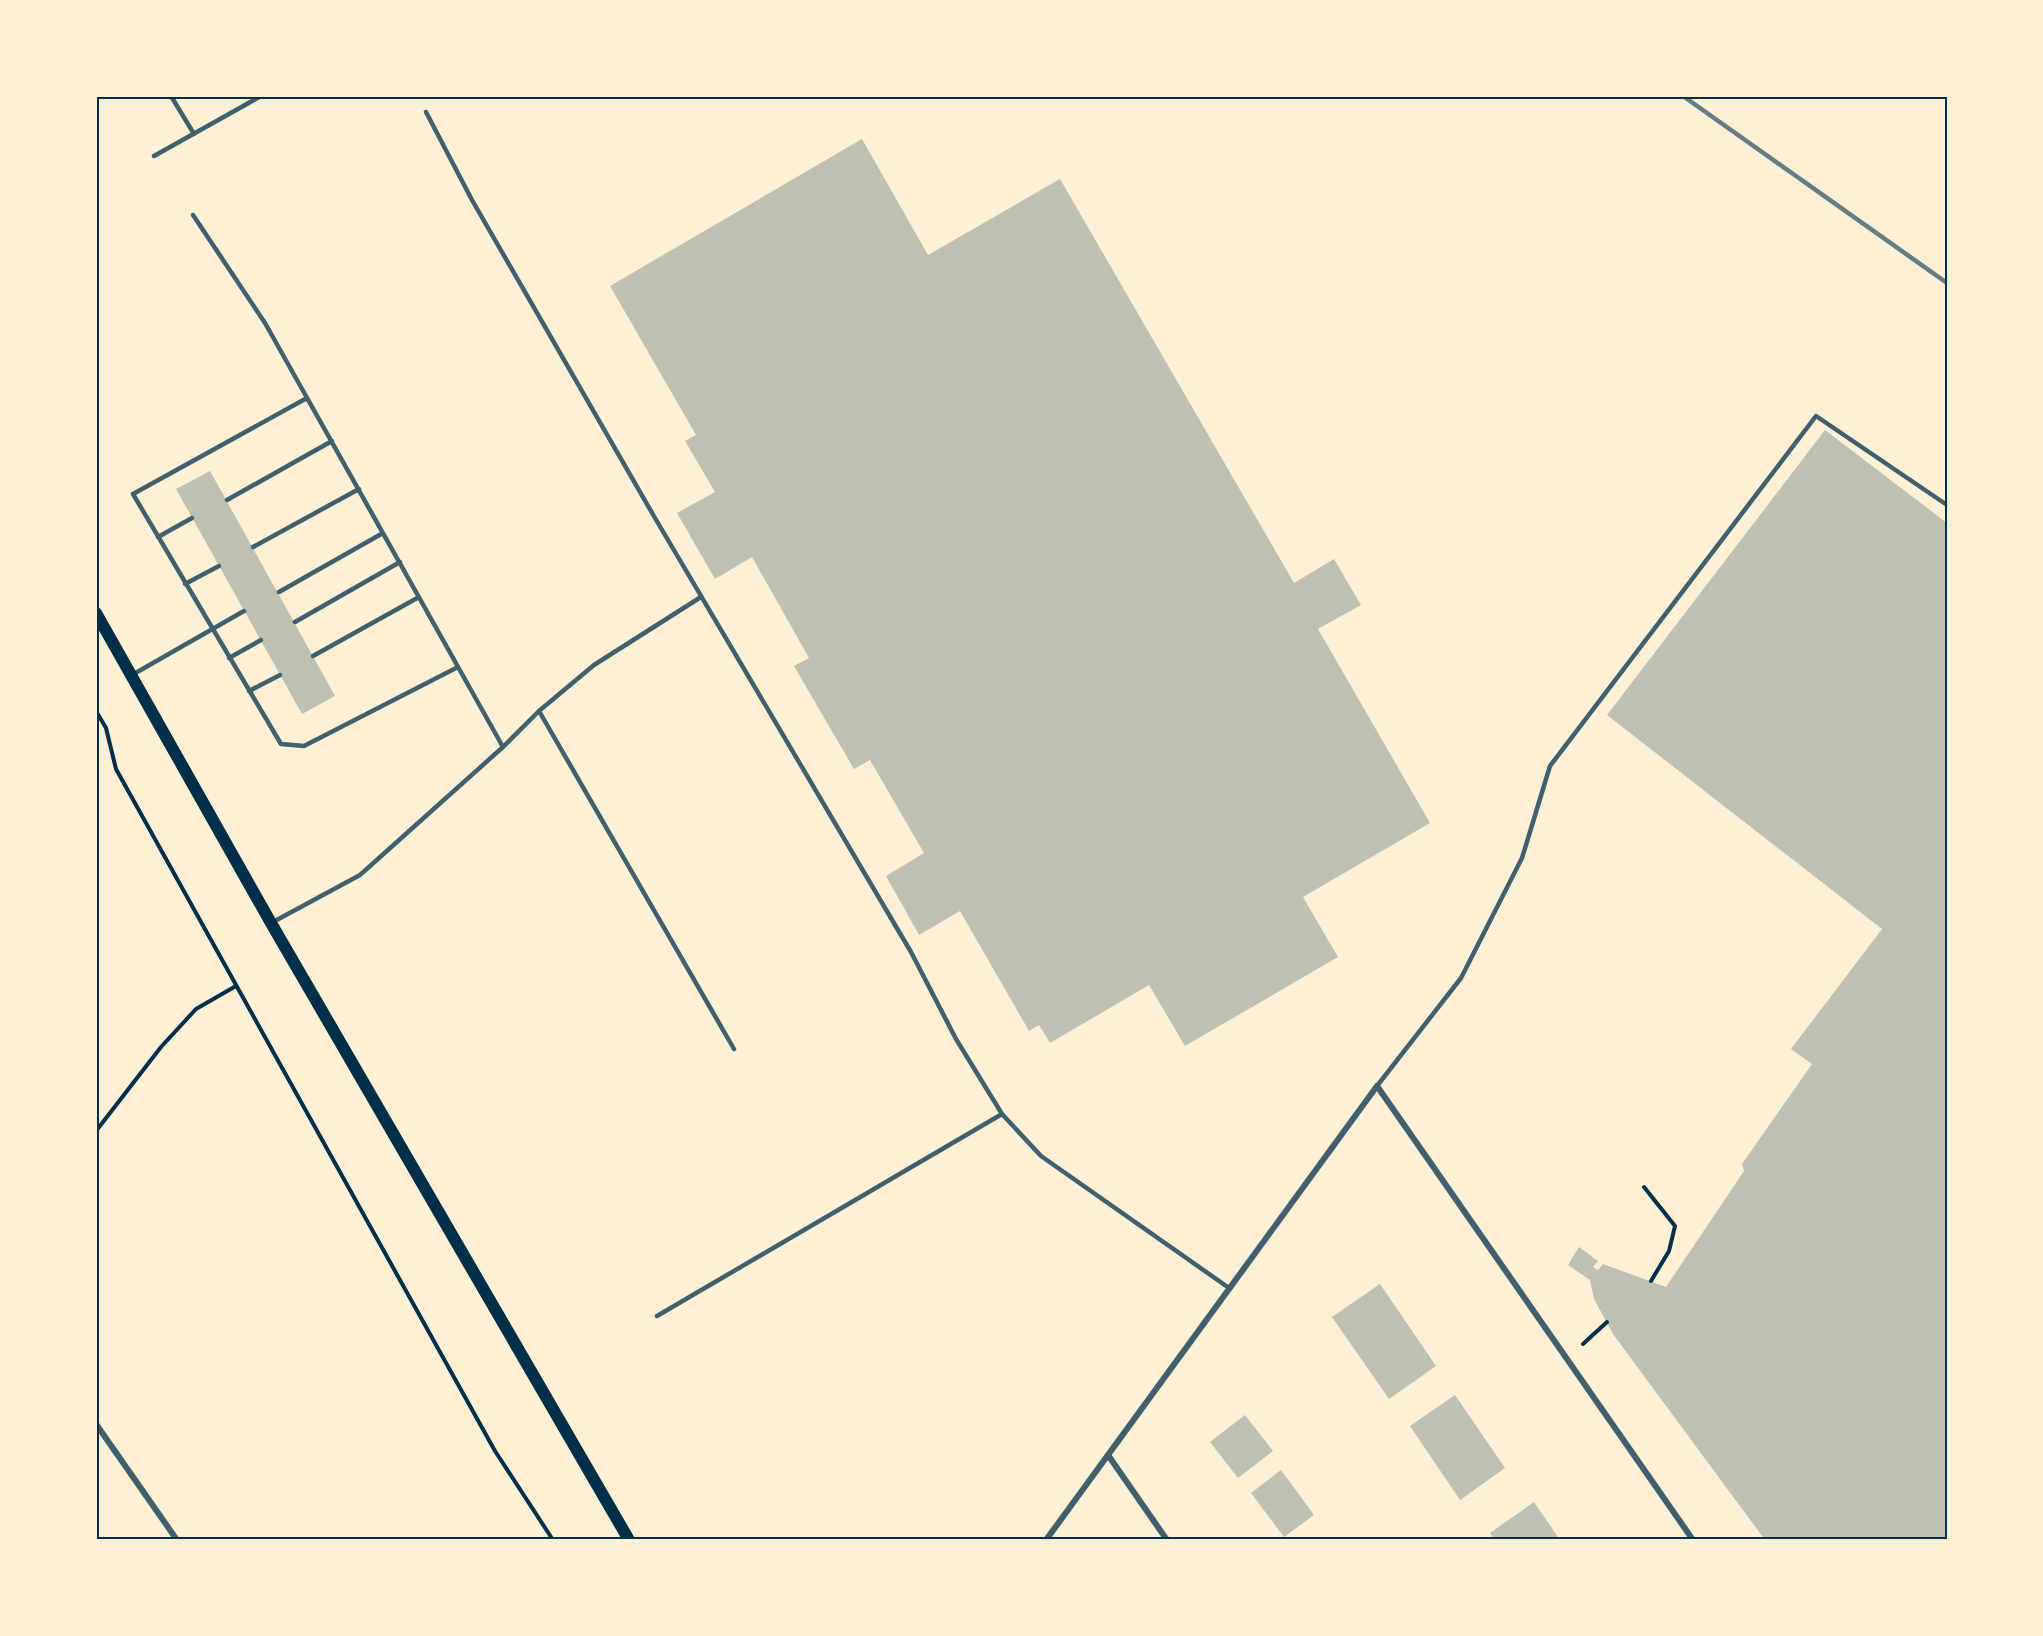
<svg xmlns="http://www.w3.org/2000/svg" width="2043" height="1636" font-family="Cabin,sans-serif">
	<rect width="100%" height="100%" fill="#fdf0d5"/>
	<path fill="#bec0b2" d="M 862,139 L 928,255 L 1060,179 L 1294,583 L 1334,559 L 1361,605 L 1318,629 L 1430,823 L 1303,897 L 1338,957 L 1185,1046 L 1149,985 L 1050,1043 L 1039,1025 L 1029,1031 L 960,911 L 919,935 L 886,876 L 924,853 L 870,760 L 854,769 L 794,666 L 809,658 L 752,557 L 715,579 L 677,513 L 715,492 L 685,441 L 696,435 L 610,286 Z
		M 1825,430 L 1947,523 L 1947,1540 L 1765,1540 L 1613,1334 L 1594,1299 L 1590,1280 L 1568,1265 L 1579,1247 L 1598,1261 L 1593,1267 L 1598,1270 L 1603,1264 L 1666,1287 L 1744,1171 L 1742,1164 L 1812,1064 L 1791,1049 L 1882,929 L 1607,715 Z
		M 210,471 L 335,696 L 302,714 L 176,489 Z
		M 1380,1284 L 1436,1366 L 1389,1399 L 1332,1317 Z
		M 1455,1395 L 1505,1468 L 1460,1500 L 1410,1426 Z
		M 1245,1415 L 1273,1451 L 1238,1478 L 1210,1442 Z
		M 1281,1470 L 1314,1515 L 1284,1537 L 1251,1493 Z
		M 1534,1502 L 1560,1540 L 1495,1540 L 1490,1533 Z"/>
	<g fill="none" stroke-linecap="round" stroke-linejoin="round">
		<path stroke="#003049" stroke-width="4" d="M 96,711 L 106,728 L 116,769 L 495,1451 L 553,1540
			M 96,1131 L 161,1047 L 196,1009 L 236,986
			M 1644,1187 L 1675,1226 L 1669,1251 L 1651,1281
			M 1583,1344 L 1607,1322"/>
		<path stroke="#3f606c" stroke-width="4.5" d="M 171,96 L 194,134
			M 426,112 L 472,200 L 655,518 L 911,952 L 956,1039 L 1002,1114 L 1041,1156 L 1229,1288
			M 154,156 L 261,96
			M 193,215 L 265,323 L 503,747
			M 307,398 L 133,494 L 281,744 L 304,746 L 458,667
			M 227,500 L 332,441
			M 158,537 L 192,518
			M 253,547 L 359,489
			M 185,584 L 219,566
			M 279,592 L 383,533
			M 295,622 L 400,562
			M 313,656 L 419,597
			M 229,658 L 261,640
			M 132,675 L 244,611
			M 249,691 L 280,675
			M 539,711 L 734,1049
			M 273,922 L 360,875 L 503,747 L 539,711 L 594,665 L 701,597
			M 1377,1086 L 1461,978 L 1522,858 L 1550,766 L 1816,416 L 1947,505
			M 657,1316 L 1002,1114"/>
		<path stroke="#3f606c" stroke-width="6" d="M 96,1424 L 177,1540
			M 1108,1455 L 1167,1540
			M 1046,1540 L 1377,1086 L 1693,1540"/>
		<path stroke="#003049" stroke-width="12" d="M 96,613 L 271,923 L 629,1540"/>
		<path stroke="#657d81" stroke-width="4.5" d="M 1683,96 L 1947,283"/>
	</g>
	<rect width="2043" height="1636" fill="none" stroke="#fdf0d5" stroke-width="195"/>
	<rect x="98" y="98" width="1848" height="1440" fill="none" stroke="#003049" stroke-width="2"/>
</svg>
